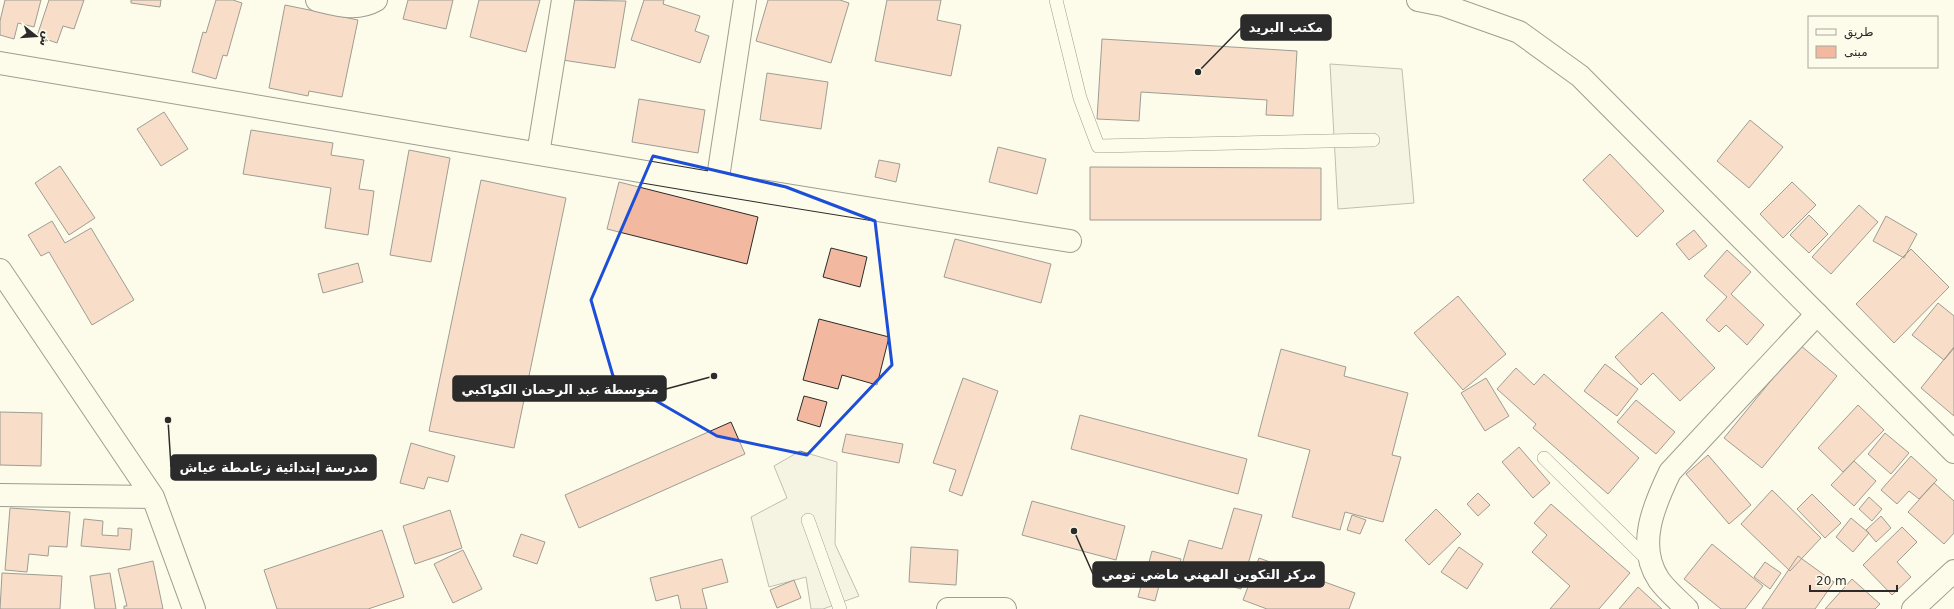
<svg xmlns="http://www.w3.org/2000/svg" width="1954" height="609" font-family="'DejaVu Sans',Cairo,sans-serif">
	<rect width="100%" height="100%" fill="#fdfbea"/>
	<path fill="#eceadb" stroke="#74746e" d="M 1330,64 L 1402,69 L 1414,203 L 1338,209 Z
		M 800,451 L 837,462 L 835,544 L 859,596 L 823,609 L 811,609 L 806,577 L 769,587 L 751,517 L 787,498 L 774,466 Z"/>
	<path fill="#f2b8a0" stroke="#2b2b2b" d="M 5,0 L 41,0 L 34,27 L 18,23 L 14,39 L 0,35 L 0,21 Z
		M 49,0 L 84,0 L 74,29 L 63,26 L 57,43 L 37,36 Z
		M 131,0 L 161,0 L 160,7 L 131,3 Z
		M 216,0 L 233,0 L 242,3 L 227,56 L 223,55 L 216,79 L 192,72 L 203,32 L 206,33 Z
		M 408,0 L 453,0 L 446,29 L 403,19 Z
		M 479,0 L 540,0 L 526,52 L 470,37 Z
		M 566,0 L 626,1 L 615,68 L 556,59 Z
		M 644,0 L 664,0 L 663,4 L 700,16 L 695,31 L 709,36 L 700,63 L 631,40 Z
		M 768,0 L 840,0 L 849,3 L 831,63 L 756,41 Z
		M 887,0 L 941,0 L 937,20 L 961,25 L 951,76 L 875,61 Z
		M 285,5 L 358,20 L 342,97 L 309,91 L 308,96 L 269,88 Z
		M 1102,39 L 1297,51 L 1293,116 L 1266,115 L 1267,100 L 1141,92 L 1139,121 L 1097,119 Z
		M 767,73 L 828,82 L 821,129 L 760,120 Z
		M 639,99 L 705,110 L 698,153 L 632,142 Z
		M 164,112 L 188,149 L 161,166 L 137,129 Z
		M 1750,120 L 1783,147 L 1749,188 L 1717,161 Z
		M 251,130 L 333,143 L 331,155 L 364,160 L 359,189 L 374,191 L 368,235 L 325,228 L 331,188 L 243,174 Z
		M 998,147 L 1046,159 L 1037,194 L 989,182 Z
		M 409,150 L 450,158 L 431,262 L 390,255 Z
		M 1610,154 L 1664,211 L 1637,237 L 1583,180 Z
		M 879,160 L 900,164 L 896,182 L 875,177 Z
		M 60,166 L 95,218 L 69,235 L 35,183 Z
		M 1090,167 L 1321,168 L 1321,220 L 1090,220 Z
		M 481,180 L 566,198 L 514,448 L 429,431 Z
		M 619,182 L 758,217 L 747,264 L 607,229 Z
		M 1792,182 L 1816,205 L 1783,238 L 1760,214 Z
		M 1859,205 L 1878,222 L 1831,274 L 1812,257 Z
		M 1809,215 L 1828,234 L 1809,253 L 1790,235 Z
		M 1886,216 L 1917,234 L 1904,258 L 1873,241 Z
		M 52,221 L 65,243 L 91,228 L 134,300 L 92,325 L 49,252 L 41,256 L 28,235 Z
		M 1694,230 L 1707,246 L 1689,260 L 1676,244 Z
		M 955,239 L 1051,264 L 1041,303 L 944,277 Z
		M 831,248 L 867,257 L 860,287 L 823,277 Z
		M 1911,249 L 1949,287 L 1894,343 L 1856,304 Z
		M 1727,250 L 1751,272 L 1731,294 L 1764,325 L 1747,345 L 1726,325 L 1719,332 L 1706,320 L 1727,297 L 1704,276 Z
		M 358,263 L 363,282 L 323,293 L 318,274 Z
		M 1458,296 L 1506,354 L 1463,390 L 1414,333 Z
		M 1938,303 L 1954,316 L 1954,348 L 1944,360 L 1912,335 Z
		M 1662,312 L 1715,368 L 1680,401 L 1653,373 L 1641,385 L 1615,357 Z
		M 819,319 L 889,337 L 877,385 L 842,375 L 838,389 L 803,380 Z
		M 1800,345 L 1837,376 L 1762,468 L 1724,438 Z
		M 1954,347 L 1954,416 L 1921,388 Z
		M 1281,349 L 1346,367 L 1344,376 L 1408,393 L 1392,455 L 1401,457 L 1383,522 L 1345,512 L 1340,530 L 1292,517 L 1310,450 L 1258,436 Z
		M 1605,364 L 1638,389 L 1617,416 L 1584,391 Z
		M 1516,368 L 1534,385 L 1544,374 L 1639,458 L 1608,494 L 1533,428 L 1536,424 L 1497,389 Z
		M 963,378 L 998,391 L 962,496 L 949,491 L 956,470 L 933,463 Z
		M 1486,378 L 1509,416 L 1485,431 L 1461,393 Z
		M 804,396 L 827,402 L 820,427 L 797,420 Z
		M 1636,400 L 1675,432 L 1656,454 L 1617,422 Z
		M 1858,405 L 1884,430 L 1843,472 L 1818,448 Z
		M 0,412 L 42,413 L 41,466 L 0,465 Z
		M 1080,415 L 1247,459 L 1238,494 L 1071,449 Z
		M 731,422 L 745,454 L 579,528 L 565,495 Z
		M 1885,433 L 1909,453 L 1891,474 L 1868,454 Z
		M 846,434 L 903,444 L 899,463 L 842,452 Z
		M 411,443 L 455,456 L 448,482 L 428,477 L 424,489 L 400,483 Z
		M 1519,447 L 1550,483 L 1533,498 L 1502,462 Z
		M 1708,455 L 1751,505 L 1729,524 L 1686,474 Z
		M 1911,456 L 1937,480 L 1919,499 L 1909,491 L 1897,504 L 1881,490 Z
		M 1854,461 L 1876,481 L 1854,506 L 1831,485 Z
		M 1934,483 L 1954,501 L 1954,533 L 1944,544 L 1908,512 Z
		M 1772,490 L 1821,538 L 1790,571 L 1741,524 Z
		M 1478,493 L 1490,505 L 1478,516 L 1467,504 Z
		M 1812,494 L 1841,523 L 1825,538 L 1797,509 Z
		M 1869,497 L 1882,509 L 1872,521 L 1859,509 Z
		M 1032,501 L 1125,526 L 1116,560 L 1022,535 Z
		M 1551,504 L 1630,573 L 1599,609 L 1550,609 L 1570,586 L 1532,552 L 1547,535 L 1534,523 Z
		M 10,508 L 70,512 L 67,547 L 49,546 L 48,556 L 29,554 L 27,572 L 5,570 Z
		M 1234,508 L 1262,515 L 1241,589 L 1180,572 L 1189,540 L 1222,549 Z
		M 1436,509 L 1461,534 L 1429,565 L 1405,540 Z
		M 450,510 L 462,548 L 415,564 L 403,526 Z
		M 1352,515 L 1366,520 L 1360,534 L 1347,530 Z
		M 1881,516 L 1891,528 L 1876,542 L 1866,530 Z
		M 1851,518 L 1869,533 L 1853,552 L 1836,537 Z
		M 84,519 L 103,521 L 102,535 L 118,536 L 118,528 L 132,529 L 130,550 L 81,546 Z
		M 1902,527 L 1917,542 L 1897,562 L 1911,577 L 1892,595 L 1863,565 Z
		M 382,530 L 404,597 L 368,609 L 277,609 L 264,570 Z
		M 521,534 L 545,542 L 537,564 L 513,556 Z
		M 1712,544 L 1763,586 L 1745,609 L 1721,609 L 1684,579 Z
		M 911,547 L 958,550 L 956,585 L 909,582 Z
		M 1459,547 L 1483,564 L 1467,589 L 1441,572 Z
		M 463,550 L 482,589 L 453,603 L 434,564 Z
		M 1152,551 L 1181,559 L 1178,570 L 1149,562 Z
		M 1798,556 L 1834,582 L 1815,609 L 1762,609 Z
		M 1259,558 L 1355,593 L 1349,609 L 1267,609 L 1243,600 Z
		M 722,559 L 728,582 L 702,589 L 707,609 L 681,609 L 678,595 L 656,601 L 650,578 Z
		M 153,561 L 163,609 L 124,609 L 124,606 L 127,606 L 118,569 Z
		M 1765,562 L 1781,573 L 1770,589 L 1754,577 Z
		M 1146,567 L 1163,571 L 1155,601 L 1138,597 Z
		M 2,573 L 62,576 L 60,609 L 0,609 Z
		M 110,573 L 116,609 L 95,609 L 90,576 Z
		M 1852,579 L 1880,604 L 1875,609 L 1825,609 Z
		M 794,580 L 801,598 L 777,608 L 770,590 Z
		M 1638,587 L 1662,609 L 1619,609 Z"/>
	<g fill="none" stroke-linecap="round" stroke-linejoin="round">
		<defs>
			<path id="service" d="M 1056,0 L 1080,98 L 1098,146 L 1373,140
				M 1544,458 L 1649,561
				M 808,520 L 840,609"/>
			<path id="minor" d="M 317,0 C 338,5 357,11 376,0
				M 0,63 L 717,184 L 1070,241
				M 538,154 L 563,0
				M 717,184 L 745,0
				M 1687,609 C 1678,600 1667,591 1659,580 C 1636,546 1654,505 1670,472 L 1817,314"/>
			<path id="tertiary" d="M 0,270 L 153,497 L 194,609
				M 0,495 L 153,497
				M 948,609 L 1005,609
				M 1913,609 L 1954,571"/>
			<path id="secondary" d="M 1418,0 L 1443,5 L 1519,32 L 1580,76 L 1954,452"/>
		</defs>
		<use href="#service" stroke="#2b2b2b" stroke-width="14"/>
		<use href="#minor" stroke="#2b2b2b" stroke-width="24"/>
		<use href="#tertiary" stroke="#2b2b2b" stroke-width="24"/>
		<use href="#secondary" stroke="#2b2b2b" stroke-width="24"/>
		<use href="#service" stroke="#fdfbea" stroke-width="13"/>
		<use href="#minor" stroke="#fdfbea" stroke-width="22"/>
		<use href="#tertiary" stroke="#fdfbea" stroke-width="22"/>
		<use href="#secondary" stroke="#fdfbea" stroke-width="22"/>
	</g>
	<path d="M0 0H1954V609H0ZM 653,156 L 786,187 L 875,221 L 892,365 L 807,455 L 717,436 L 613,376 L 591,300 Z" fill="#fdfbea" fill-opacity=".55" fill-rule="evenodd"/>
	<path fill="none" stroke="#1d4ed8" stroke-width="3" stroke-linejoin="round" d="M 653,156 L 786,187 L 875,221 L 892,365 L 807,455 L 717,436 L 613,376 L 591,300 Z"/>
	<path fill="none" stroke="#2b2b2b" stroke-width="1.5" d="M1198 72L1241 28M714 376L666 389M168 420L171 467M1074 531L1093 574"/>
	<g fill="#2b2b2b" stroke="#fdfbea" stroke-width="1.5">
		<circle cx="1198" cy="72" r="4"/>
		<circle cx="714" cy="376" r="4"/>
		<circle cx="168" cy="420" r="4"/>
		<circle cx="1074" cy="531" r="4"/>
	</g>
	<g fill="#2b2b2b" stroke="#2b2b2b" stroke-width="1.5">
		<rect x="1241" y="15" width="90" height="25" rx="4"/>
		<rect x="453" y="376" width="213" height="25" rx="4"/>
		<rect x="171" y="455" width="205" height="25" rx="4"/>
		<rect x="1093" y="562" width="231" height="25" rx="4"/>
	</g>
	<g font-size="13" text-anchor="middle" font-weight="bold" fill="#fff">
		<text x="1286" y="32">مكتب البريد</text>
		<text x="560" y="394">متوسطة عبد الرحمان الكواكبي</text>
		<text x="274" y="472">مدرسة إبتدائية زعامطة عياش</text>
		<text x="1209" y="579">مركز التكوين المهني ماضي تومي</text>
	</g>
	<rect x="1808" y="16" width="130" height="52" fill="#fdfbea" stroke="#a9a89e"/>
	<rect x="1816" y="29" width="20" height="6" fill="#fdfbea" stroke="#a9a89e"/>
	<text x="1844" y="36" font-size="12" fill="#2b2b2b">طريق</text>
	<rect x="1816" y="46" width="20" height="12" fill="#f2b8a0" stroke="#a9a89e"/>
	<text x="1844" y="56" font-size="12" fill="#2b2b2b">مبنى</text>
	<g transform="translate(36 36) rotate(107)" stroke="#fdfbea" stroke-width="3" paint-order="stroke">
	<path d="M0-3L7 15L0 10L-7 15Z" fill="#2b2b2b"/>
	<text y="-6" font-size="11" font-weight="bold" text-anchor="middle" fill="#2b2b2b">ش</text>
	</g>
	<path d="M1810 585v6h87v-6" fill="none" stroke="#2b2b2b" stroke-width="2"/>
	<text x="1816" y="585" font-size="12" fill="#2b2b2b" stroke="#fdfbea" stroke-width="3" paint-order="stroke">20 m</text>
</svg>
